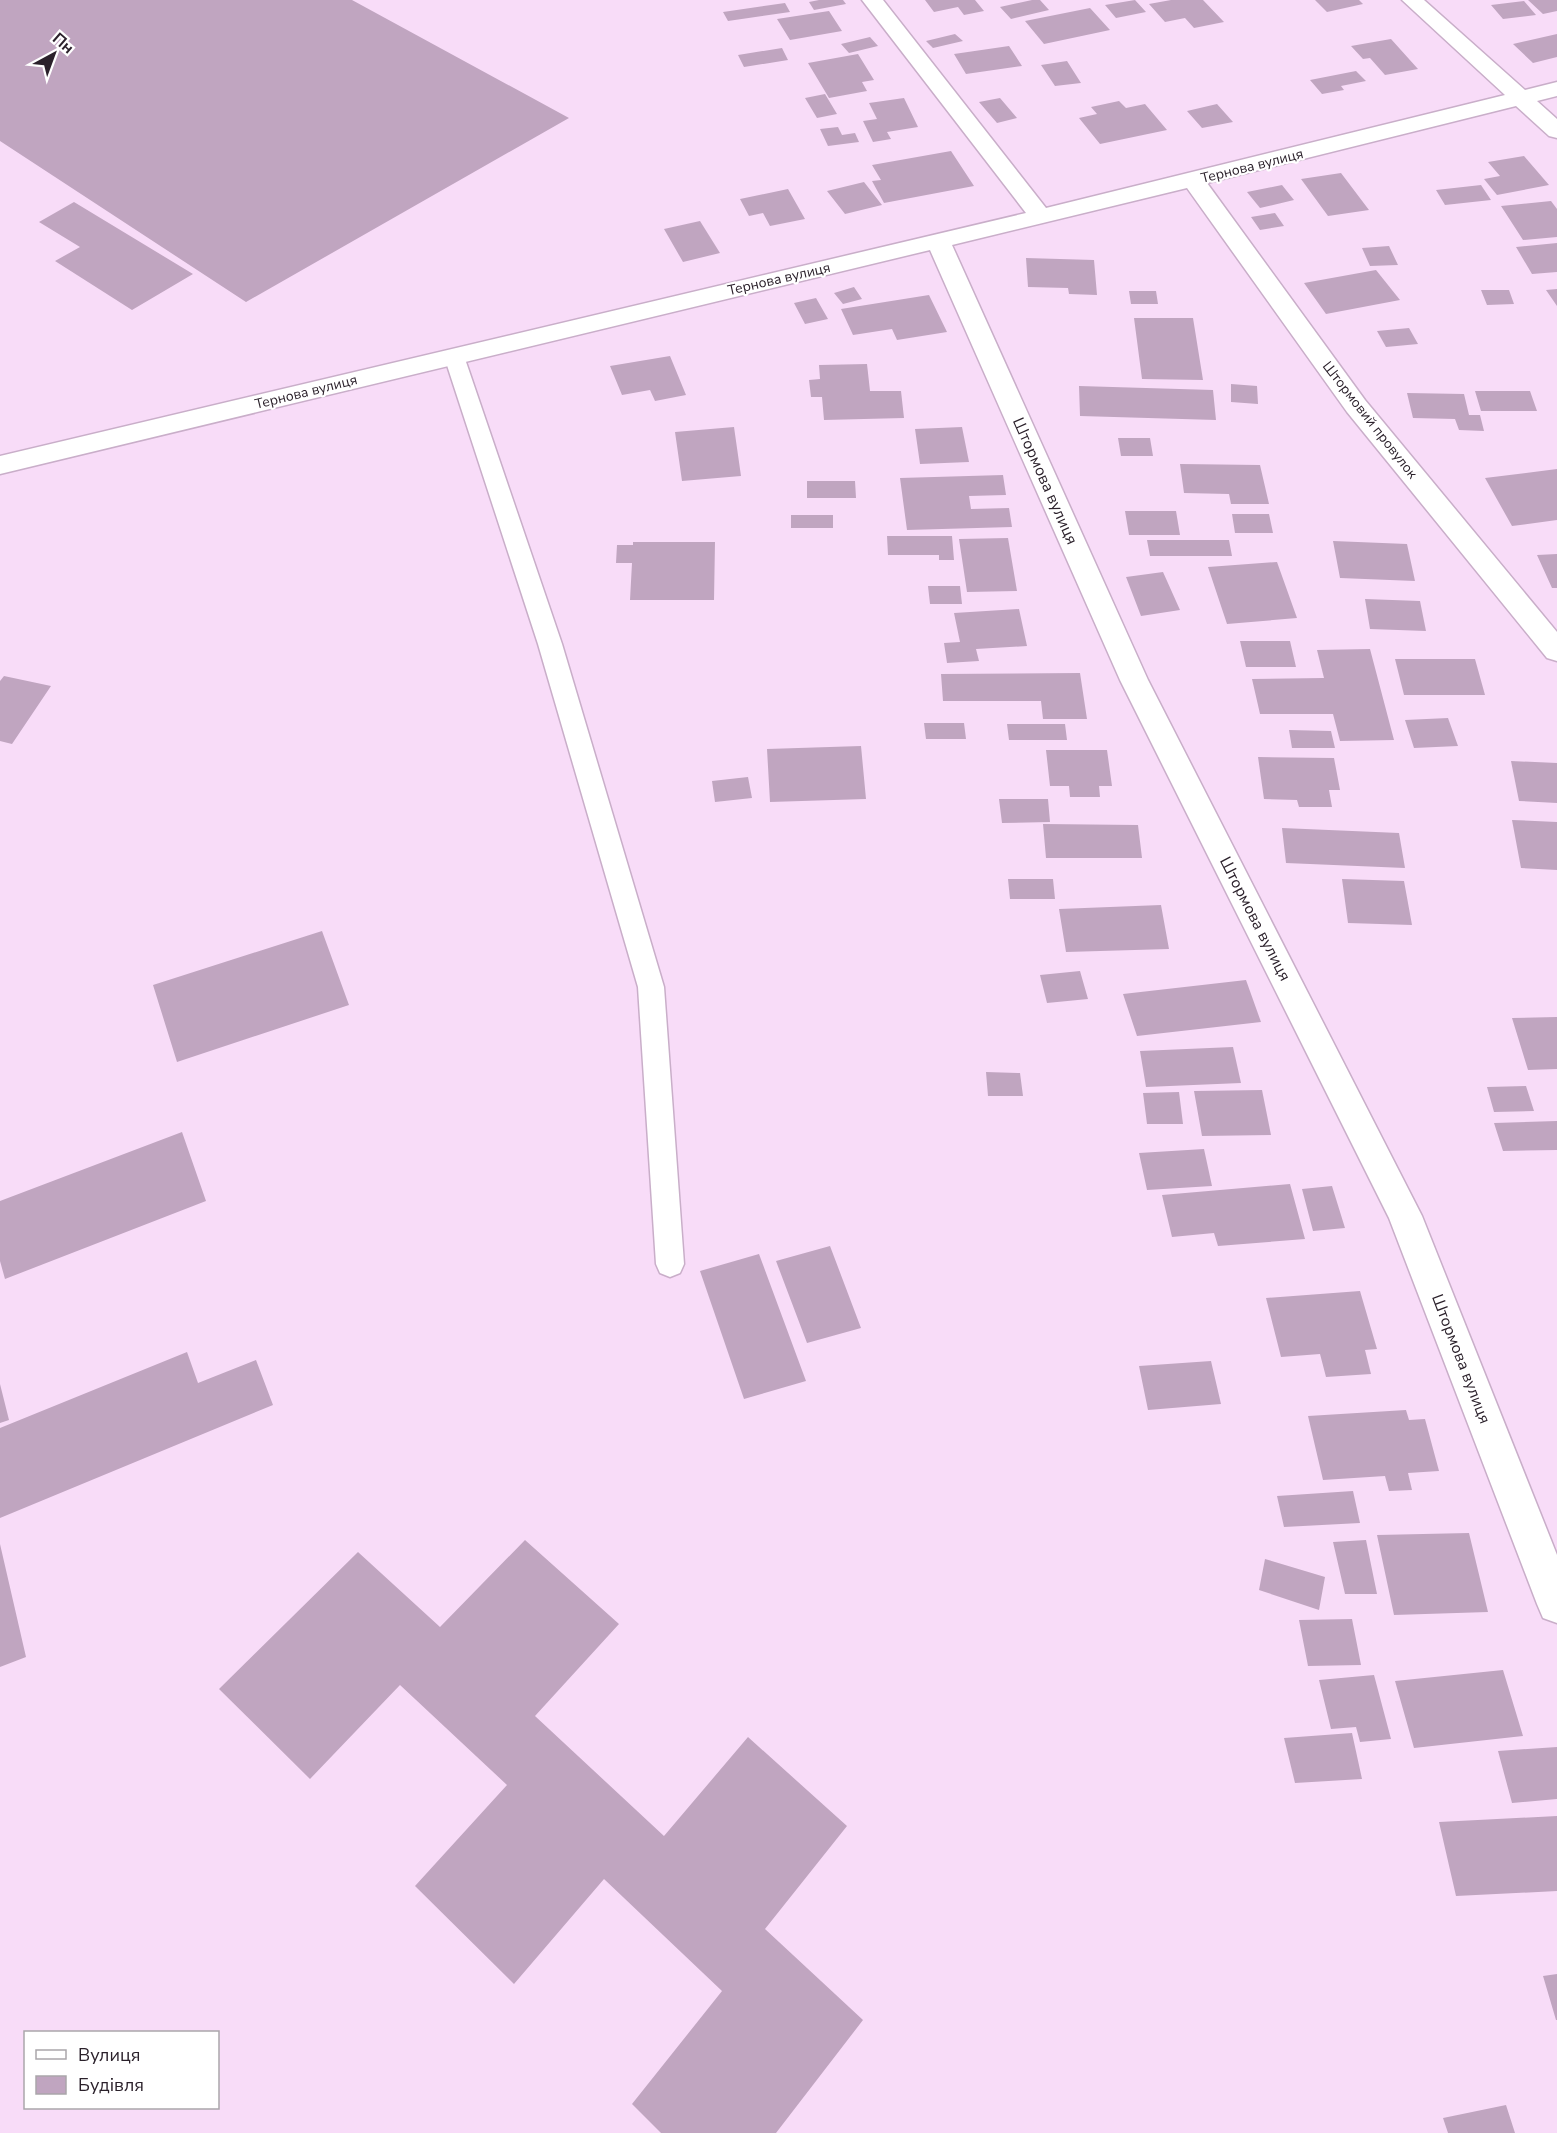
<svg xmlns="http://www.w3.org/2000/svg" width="1557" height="2133" font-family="'Nunito Sans',sans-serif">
	<rect width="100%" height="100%" fill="#f8dcf8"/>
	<path fill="#c0a5c0" d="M 0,0 L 352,0 L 569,118 L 246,302 L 0,141 Z
		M 819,0 L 843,0 L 846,4 L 814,10 L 809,2 Z
		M 925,0 L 975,0 L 984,11 L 964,15 L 958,7 L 934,12 Z
		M 1032,0 L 1040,0 L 1049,10 L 1011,19 L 1000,7 Z
		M 1135,0 L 1146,12 L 1116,18 L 1105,5 Z
		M 1171,0 L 1203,0 L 1224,22 L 1194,28 L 1185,18 L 1165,22 L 1149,4 Z
		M 1315,0 L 1359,0 L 1363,4 L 1327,12 Z
		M 1528,0 L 1557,0 L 1557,11 L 1543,14 Z
		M 1524,1 L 1536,15 L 1503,19 L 1491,5 Z
		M 785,3 L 790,12 L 728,21 L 723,12 Z
		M 1090,8 L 1110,30 L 1044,44 L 1025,21 Z
		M 829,11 L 842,31 L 790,40 L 777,19 Z
		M 955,34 L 963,41 L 933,48 L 926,41 Z
		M 1557,34 L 1557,57 L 1533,63 L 1513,44 Z
		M 870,37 L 878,46 L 849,53 L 841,44 Z
		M 1391,39 L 1418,69 L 1385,75 L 1370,58 L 1363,59 L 1351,46 Z
		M 1009,46 L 1022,66 L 966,74 L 954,54 Z
		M 782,48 L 788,60 L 744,67 L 738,55 Z
		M 858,54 L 874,80 L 862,82 L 867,91 L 829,98 L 808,63 Z
		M 1067,61 L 1081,83 L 1055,86 L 1041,65 Z
		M 1356,71 L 1366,81 L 1341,86 L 1344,90 L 1322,94 L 1310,80 Z
		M 825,94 L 837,114 L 817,118 L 805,98 Z
		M 904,98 L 918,127 L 887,132 L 891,139 L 873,142 L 863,121 L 877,119 L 869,103 Z
		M 1000,98 L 1017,118 L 997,123 L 979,102 Z
		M 1119,101 L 1126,108 L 1145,104 L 1167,130 L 1100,144 L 1079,118 L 1097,114 L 1091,107 Z
		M 1217,104 L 1233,122 L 1202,128 L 1187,111 Z
		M 838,127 L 842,135 L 855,133 L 859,142 L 828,146 L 820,129 Z
		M 951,151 L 974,186 L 884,203 L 872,181 L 881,180 L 872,165 Z
		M 1524,156 L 1549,185 L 1497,195 L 1484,179 L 1500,176 L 1488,162 Z
		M 1341,173 L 1369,210 L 1328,216 L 1301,179 Z
		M 864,182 L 882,205 L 845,214 L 827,191 Z
		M 1282,185 L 1294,200 L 1260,208 L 1247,192 Z
		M 1481,185 L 1491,200 L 1445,205 L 1436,190 Z
		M 788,189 L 805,219 L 770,226 L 763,213 L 749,216 L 740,199 Z
		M 1551,201 L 1557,209 L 1557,237 L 1523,240 L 1501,206 Z
		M 74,202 L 193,274 L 132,310 L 55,261 L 80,247 L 39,222 Z
		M 1275,213 L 1284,226 L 1260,230 L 1251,217 Z
		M 700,221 L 720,253 L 683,262 L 664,229 Z
		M 1557,243 L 1557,272 L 1532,274 L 1516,247 Z
		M 1389,246 L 1398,265 L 1370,266 L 1362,248 Z
		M 1026,258 L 1094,260 L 1097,295 L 1069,294 L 1068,288 L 1028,287 Z
		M 1376,270 L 1400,300 L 1326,314 L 1304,283 Z
		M 854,287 L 862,299 L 843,304 L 834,293 Z
		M 1557,289 L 1557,306 L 1546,290 Z
		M 1481,290 L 1509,290 L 1514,304 L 1487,305 Z
		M 1129,291 L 1156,291 L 1158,304 L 1131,304 Z
		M 929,295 L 947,332 L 897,340 L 892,329 L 853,335 L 841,309 Z
		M 816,298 L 828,319 L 805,324 L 794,303 Z
		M 1134,318 L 1193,318 L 1203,380 L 1142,379 Z
		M 1409,328 L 1418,344 L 1386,347 L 1377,331 Z
		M 670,356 L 686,395 L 655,401 L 650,390 L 622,395 L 610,366 Z
		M 867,364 L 870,391 L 901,391 L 904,418 L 824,420 L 822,397 L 811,397 L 809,380 L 820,379 L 819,365 Z
		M 1231,384 L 1257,386 L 1258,404 L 1231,402 Z
		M 1079,386 L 1213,390 L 1216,420 L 1080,416 Z
		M 1475,391 L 1530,391 L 1537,411 L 1481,411 Z
		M 1407,393 L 1464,394 L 1469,415 L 1480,415 L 1484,431 L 1459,430 L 1455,419 L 1413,418 Z
		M 734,427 L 741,476 L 682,481 L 675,432 Z
		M 962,427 L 969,462 L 920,464 L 915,429 Z
		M 1118,438 L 1150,438 L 1153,456 L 1121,456 Z
		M 1180,464 L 1260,465 L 1269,504 L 1231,504 L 1229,494 L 1184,493 Z
		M 1557,469 L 1557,520 L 1512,526 L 1485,478 Z
		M 1003,475 L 1006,495 L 969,496 L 971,509 L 1009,508 L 1012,527 L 907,530 L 900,478 Z
		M 807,481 L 855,481 L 856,498 L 807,498 Z
		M 1125,511 L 1176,511 L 1180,535 L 1129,535 Z
		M 1232,514 L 1269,514 L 1273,533 L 1235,533 Z
		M 791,515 L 833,515 L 833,528 L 791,528 Z
		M 887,536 L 952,536 L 954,560 L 939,560 L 939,555 L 888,555 Z
		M 1008,538 L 1017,591 L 967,592 L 959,539 Z
		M 1147,540 L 1229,540 L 1232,556 L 1150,556 Z
		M 1333,541 L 1407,544 L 1415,581 L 1340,578 Z
		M 633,542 L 715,542 L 714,600 L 630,600 L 632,563 L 616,563 L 617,545 L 633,545 Z
		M 1557,554 L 1557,588 L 1552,588 L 1537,555 Z
		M 1277,562 L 1297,618 L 1227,624 L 1208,567 Z
		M 1163,572 L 1180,610 L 1141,616 L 1126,577 Z
		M 928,586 L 960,586 L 962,604 L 930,604 Z
		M 1365,599 L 1420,601 L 1426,631 L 1370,629 Z
		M 1019,609 L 1027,646 L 976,649 L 979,661 L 947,663 L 944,643 L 960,642 L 954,613 Z
		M 1240,641 L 1290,641 L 1296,667 L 1246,667 Z
		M 1370,649 L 1394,740 L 1340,741 L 1333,714 L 1260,714 L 1252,679 L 1324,678 L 1317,650 Z
		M 1395,659 L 1475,659 L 1485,695 L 1404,695 Z
		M 1080,673 L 1087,719 L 1043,719 L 1041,701 L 943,701 L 941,674 Z
		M 4,676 L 51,686 L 12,744 L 0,741 L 0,681 Z
		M 1448,718 L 1458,746 L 1414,748 L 1405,720 Z
		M 924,723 L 964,723 L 966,739 L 926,739 Z
		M 1007,724 L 1065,724 L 1067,740 L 1009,740 Z
		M 1289,730 L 1331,731 L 1335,748 L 1292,748 Z
		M 861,746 L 866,799 L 770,802 L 767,749 Z
		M 1046,750 L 1107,750 L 1112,786 L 1099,786 L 1100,797 L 1070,797 L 1069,786 L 1050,786 Z
		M 1258,757 L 1334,758 L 1340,790 L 1329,790 L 1332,807 L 1299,807 L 1297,800 L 1264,799 Z
		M 1511,761 L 1557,763 L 1557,803 L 1519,801 Z
		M 748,777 L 752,798 L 715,802 L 712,781 Z
		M 999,799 L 1048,799 L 1050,822 L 1002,823 Z
		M 1512,820 L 1557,822 L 1557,870 L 1521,868 Z
		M 1043,824 L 1138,825 L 1142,858 L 1046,858 Z
		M 1282,828 L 1399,833 L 1405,868 L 1286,863 Z
		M 1008,879 L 1053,879 L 1055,899 L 1010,899 Z
		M 1342,879 L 1404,881 L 1412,925 L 1348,923 Z
		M 1161,905 L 1169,949 L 1066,952 L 1059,909 Z
		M 322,931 L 349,1005 L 177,1062 L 153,985 Z
		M 1080,971 L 1088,999 L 1047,1003 L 1040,975 Z
		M 1246,980 L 1261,1022 L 1137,1036 L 1123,994 Z
		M 1557,1017 L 1557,1069 L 1528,1070 L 1512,1018 Z
		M 1233,1047 L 1241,1083 L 1146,1087 L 1140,1051 Z
		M 986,1072 L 1020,1073 L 1023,1096 L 988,1096 Z
		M 1526,1086 L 1534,1111 L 1494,1112 L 1487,1087 Z
		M 1262,1090 L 1271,1135 L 1202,1136 L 1194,1091 Z
		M 1179,1092 L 1183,1124 L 1147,1124 L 1143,1093 Z
		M 1557,1121 L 1557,1150 L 1503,1151 L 1494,1123 Z
		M 182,1132 L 206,1201 L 5,1279 L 0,1261 L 0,1201 Z
		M 1204,1149 L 1212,1186 L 1147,1190 L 1139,1153 Z
		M 1290,1184 L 1305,1239 L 1218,1246 L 1214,1233 L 1172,1237 L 1162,1195 Z
		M 1332,1186 L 1345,1228 L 1313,1231 L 1302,1189 Z
		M 830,1246 L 861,1328 L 807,1343 L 776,1261 Z
		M 759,1254 L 806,1381 L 744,1399 L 700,1271 Z
		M 1360,1291 L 1377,1349 L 1365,1350 L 1371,1374 L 1326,1377 L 1320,1354 L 1281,1357 L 1266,1298 Z
		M 187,1352 L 198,1383 L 256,1360 L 273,1405 L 0,1518 L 0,1428 Z
		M 1211,1361 L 1221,1404 L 1148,1410 L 1139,1366 Z
		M 0,1384 L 9,1420 L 0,1423 Z
		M 1406,1410 L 1409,1420 L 1425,1419 L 1439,1471 L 1408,1473 L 1412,1490 L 1389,1491 L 1385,1476 L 1323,1480 L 1308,1416 Z
		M 1353,1491 L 1360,1523 L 1284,1527 L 1277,1496 Z
		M 1469,1533 L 1488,1612 L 1394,1615 L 1377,1535 Z
		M 525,1540 L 619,1624 L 535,1716 L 664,1836 L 748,1737 L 847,1826 L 765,1929 L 863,2020 L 776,2133 L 661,2133 L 632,2104 L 722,1991 L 604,1879 L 514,1984 L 415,1886 L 507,1785 L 400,1685 L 310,1779 L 219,1689 L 358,1552 L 440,1627 Z
		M 1366,1540 L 1377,1594 L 1345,1594 L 1333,1542 Z
		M 0,1544 L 26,1657 L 0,1667 Z
		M 1265,1559 L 1325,1577 L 1319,1610 L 1259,1590 Z
		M 1352,1619 L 1361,1665 L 1308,1666 L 1299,1620 Z
		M 1503,1670 L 1523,1736 L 1414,1748 L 1395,1681 Z
		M 1374,1675 L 1391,1739 L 1360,1742 L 1356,1727 L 1331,1729 L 1319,1680 Z
		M 1352,1733 L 1362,1779 L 1295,1783 L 1284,1738 Z
		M 1557,1747 L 1557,1799 L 1512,1803 L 1498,1751 Z
		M 1557,1816 L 1557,1891 L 1456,1896 L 1439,1822 Z
		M 1557,1974 L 1557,2020 L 1556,2020 L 1543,1976 Z
		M 1506,2105 L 1515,2133 L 1448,2133 L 1443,2118 Z"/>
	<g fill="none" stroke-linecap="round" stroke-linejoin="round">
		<defs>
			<path id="lane" d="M 454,350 L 461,351 L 464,356 L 562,644 L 664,987 L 684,1264 L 680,1273 L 670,1277 L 660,1273 L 656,1264 L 638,987 L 538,644 L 444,356 L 447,351 Z"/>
			<path id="street" d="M 862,0 L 883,0 L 1046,208 L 1505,95 L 1402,0 L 1424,0 L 1525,90 L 1557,82 L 1557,96 L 1537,101 L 1557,119 L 1557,138 L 1549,136 L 1516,106 L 1207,183 L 1365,400 L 1557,632 L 1557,661 L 1547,658 L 1347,412 L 1187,188 L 952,245 L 1148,680 L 1422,1216 L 1557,1555 L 1557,1623 L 1543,1618 L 1537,1604 L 1389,1218 L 1120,680 L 930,250 L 0,474 L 0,456 L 1026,213 Z"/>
		</defs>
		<use href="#lane" stroke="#c9aec9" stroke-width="3"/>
		<use href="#street" stroke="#c9aec9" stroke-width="3"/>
		<use href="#lane" fill="#fff" fill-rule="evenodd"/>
		<use href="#street" fill="#fff" fill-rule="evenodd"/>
	</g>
	<g text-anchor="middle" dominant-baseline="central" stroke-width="4.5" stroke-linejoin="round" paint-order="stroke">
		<g font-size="14" fill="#2b212b" stroke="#fff">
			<text transform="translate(1252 166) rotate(-14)">Тернова вулиця</text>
			<text transform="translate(779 279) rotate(-13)">Тернова вулиця</text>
			<text transform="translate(306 392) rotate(-14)">Тернова вулиця</text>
			<text transform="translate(1370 420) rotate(52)">Штормовий провулок</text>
		</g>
		<g font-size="16" fill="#2b212b" stroke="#fff">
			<text transform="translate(1045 481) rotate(66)">Штормова вулиця</text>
			<text transform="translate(1255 919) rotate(63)">Штормова вулиця</text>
			<text transform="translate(1461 1359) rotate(69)">Штормова вулиця</text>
		</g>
	</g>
	<rect x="24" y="2031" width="195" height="78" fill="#ffffff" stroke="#aaa6aa" stroke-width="1.5"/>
	<rect x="36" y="2050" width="30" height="9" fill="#ffffff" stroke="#aaa6aa" stroke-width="1.5"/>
	<text x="78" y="2061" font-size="18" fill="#2b212b">Вулиця</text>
	<rect x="36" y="2076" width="30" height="18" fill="#c0a5c0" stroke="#aaa6aa" stroke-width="1.5"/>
	<text x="78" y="2091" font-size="18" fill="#2b212b">Будівля</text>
	<g transform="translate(54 54) rotate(41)" stroke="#ffffff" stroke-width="4.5" paint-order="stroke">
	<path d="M0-4.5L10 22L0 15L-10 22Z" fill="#2b212b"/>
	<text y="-9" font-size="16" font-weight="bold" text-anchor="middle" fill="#2b212b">Пн</text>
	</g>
</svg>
